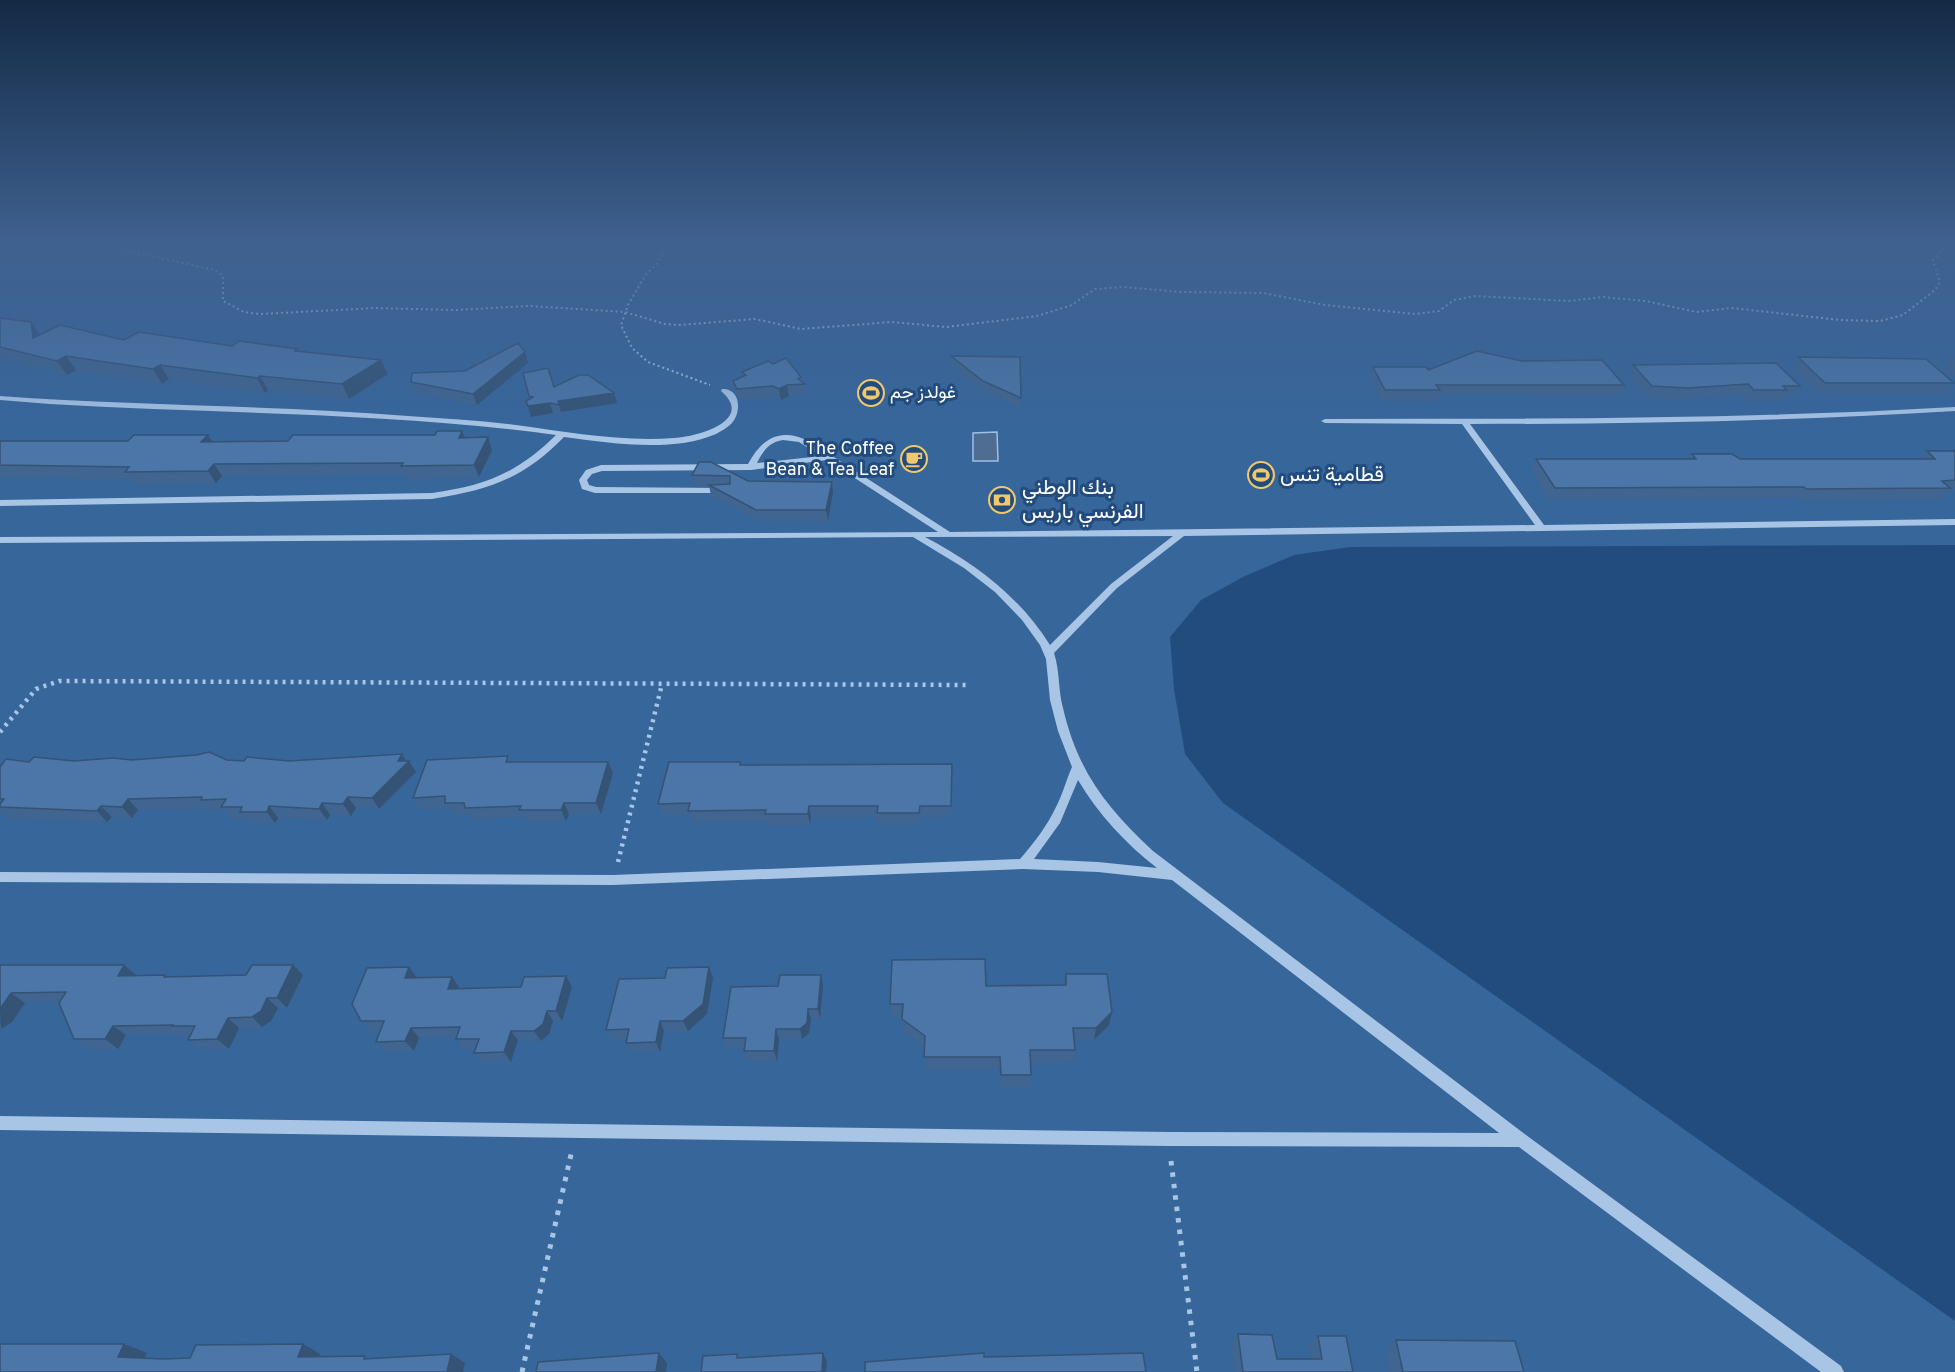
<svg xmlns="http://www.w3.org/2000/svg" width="1955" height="1372" font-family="Overpass,Vazirmatn,sans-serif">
	<rect width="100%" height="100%" fill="#234c7e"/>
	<path fill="#37669b" d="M 0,240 L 1955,240 L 1955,545 L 1350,547 L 1294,555 L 1245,576 L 1201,600 L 1170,637 L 1174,689 L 1185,754 L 1223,803 L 1955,1321 L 1955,1372 L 0,1372 Z"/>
	<path fill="#4f6d91" stroke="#9cc0e7" stroke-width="1.5" d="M 997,432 L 998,461 L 973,461 L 973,433 Z"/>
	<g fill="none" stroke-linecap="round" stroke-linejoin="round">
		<path stroke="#a8c5e6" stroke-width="2" stroke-dasharray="2 3" stroke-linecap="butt" d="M 100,240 L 132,252 L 215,270 L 223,276 L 223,301 L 244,312 L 260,314 L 375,308 L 456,310 L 529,306 L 625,312 L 665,324 L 679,325 L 755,319 L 801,329 L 892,322 L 946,327 L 1037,316 L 1072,305 L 1095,289 L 1124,287 L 1181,292 L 1263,293 L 1325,305 L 1416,314 L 1439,311 L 1454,300 L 1476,296 L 1569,301 L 1602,297 L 1646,301 L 1696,312 L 1732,308 L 1840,320 L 1880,321 L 1903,315 L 1935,290 L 1940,282 L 1933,260 L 1953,240
			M 662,240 L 664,252 L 657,264 L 646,274 L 628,305 L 621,325 L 632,348 L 648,362 L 710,385
			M 913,240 L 943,244 L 993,240"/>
		<path stroke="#a8c5e6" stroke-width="4.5" stroke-dasharray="3 5" stroke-linecap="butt" d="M 0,732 L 36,689 L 59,681 L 968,685
			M 618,862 L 662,684"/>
		<path stroke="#a8c5e6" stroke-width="5" stroke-dasharray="4.5 7" stroke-linecap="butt" d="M 1171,1161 L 1197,1372
			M 522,1372 L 572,1150"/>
		<path fill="#a8c5e6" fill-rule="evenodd" d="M 722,389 C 741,388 742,413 731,424 C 727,428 721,431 716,434 C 672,453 610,443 564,437 C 523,479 489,490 432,499 L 0,506 L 0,500 L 432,493 C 484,486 518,473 556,435 C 389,412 219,414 50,404 L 0,400 L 0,396 C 136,406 272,405 408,416 C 444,419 480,420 516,425 C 568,432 621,442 674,438 C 696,437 756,421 721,391 Z
			M 1955,407 L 1955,411 C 1793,421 1632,424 1470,424 L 1544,525 L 1955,519 L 1955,525 L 1184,536 L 1117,588 L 1054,653 C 1060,671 1058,690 1063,708 C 1078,772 1106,807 1153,851 L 1526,1135 L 1841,1366 L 1844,1372 L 1821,1372 L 1519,1147 L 1168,1146 L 0,1130 L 0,1116 L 1168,1132 L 1499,1133 L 1172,880 L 1098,872 L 1023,869 L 613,885 L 0,882 L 0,872 L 613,875 L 1020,859 C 1034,843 1047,826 1056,807 C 1063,794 1066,780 1072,767 L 1058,731 L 1050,700 L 1046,659 L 1040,645 L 1022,620 L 995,592 L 964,568 L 913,537 L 0,543 L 0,537 L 938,532 L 827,460 L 751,470 L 602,471 L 592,474 L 587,480 L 589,485 L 596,487 L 725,488 L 725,492 L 722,493 L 595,493 L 582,489 L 579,480 L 586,470 L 601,465 L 748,464 C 762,438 780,427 809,441 L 950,532 L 1535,525 L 1462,424 L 1325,423 L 1321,421 L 1325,419 C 1535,419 1745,419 1955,407 ZM 783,440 L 799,442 L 821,456 L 757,463 C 763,451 769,442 783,440 ZM 1173,536 L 1111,584 L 1050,645 C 1019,596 976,564 925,537 ZM 1078,780 C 1098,814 1126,844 1157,868 L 1098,862 L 1034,859 L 1060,823 Z"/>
	</g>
	<path fill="#406590" d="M 0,318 L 40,335 L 297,349 L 298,351 L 381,360 L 388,374 L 349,399 L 268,390 L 265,393 L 169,379 L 162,384 L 76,370 L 67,375 L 0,358 Z
		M 1955,354 L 1955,376 L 1945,373 L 1946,367 Z
		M 951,356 L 1021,398 L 1020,408 L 983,391 L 952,366 Z
		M 1798,357 L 1954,383 L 1946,393 L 1818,393 L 1792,368 Z
		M 528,363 L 477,405 L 416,393 L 411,382 L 465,371 Z
		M 1633,365 L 1800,386 L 1793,396 L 1784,396 L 1781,401 L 1748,401 L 1741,395 L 1681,399 L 1647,397 L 1628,376 Z
		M 1373,367 L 1428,370 L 1624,385 L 1619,396 L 1438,395 L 1436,401 L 1382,401 L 1370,377 Z
		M 742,372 L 802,382 L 805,384 L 806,394 L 789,396 L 781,400 L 775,397 L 739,400 L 735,391 L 733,381 L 742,377 Z
		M 523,373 L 554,387 L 614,393 L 617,403 L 561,412 L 562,416 L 553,413 L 531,417 L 530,399 Z
		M 462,431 L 465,438 L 492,450 L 479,477 L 407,479 L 405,475 L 222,476 L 216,483 L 133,484 L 130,479 L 0,477 L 0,441 L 212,442 L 288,441 L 435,435 Z
		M 1927,451 L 1955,451 L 1955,491 L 1947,491 L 1941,499 L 1799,500 L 1797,498 L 1549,499 L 1531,470 L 1536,459 L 1690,459 L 1692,454 L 1755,459 L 1921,459 Z
		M 699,462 L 748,481 L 832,482 L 833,492 L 828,521 L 758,520 L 711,495 L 709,486 L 695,485 L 692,475 Z
		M 132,760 L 227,760 L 244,761 L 406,761 L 416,772 L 379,809 L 356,808 L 351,816 L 330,815 L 327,820 L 278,818 L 275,823 L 249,823 L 245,818 L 231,818 L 224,810 L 211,811 L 208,808 L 138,810 L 132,818 L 112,817 L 107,822 L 10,818 L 2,811 L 0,811 L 0,767 L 29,762 Z
		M 511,762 L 608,762 L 613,773 L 601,814 L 569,814 L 566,821 L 525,821 L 523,817 L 472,819 L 468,814 L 452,814 L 448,808 L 420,809 L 413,798 Z
		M 740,762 L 741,765 L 952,764 L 952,817 L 920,817 L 920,824 L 878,824 L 877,817 L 811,817 L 810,825 L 768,825 L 767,821 L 692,822 L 690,814 L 662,815 L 658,804 Z
		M 0,965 L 136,975 L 165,975 L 167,977 L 246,975 L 293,965 L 303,975 L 287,1008 L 278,1008 L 271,1021 L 262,1027 L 239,1028 L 229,1049 L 199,1049 L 188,1040 L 190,1036 L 183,1036 L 181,1035 L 126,1035 L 118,1049 L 87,1049 L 74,1039 L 59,1002 L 25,1003 L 12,1022 L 0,1029 Z
		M 709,967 L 713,978 L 707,1014 L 688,1031 L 664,1031 L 660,1052 L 631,1053 L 626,1043 L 627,1039 L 611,1039 L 606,1030 L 665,978 Z
		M 1066,974 L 1112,1012 L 1109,1025 L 1094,1040 L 1074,1040 L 1075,1050 L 1073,1062 L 1031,1063 L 1031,1075 L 1030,1087 L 1001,1087 L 1000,1069 L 925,1069 L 925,1047 L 903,1032 L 902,1017 L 891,1017 L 890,1004 L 1064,985 Z
		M 417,978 L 459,987 L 459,988 L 572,987 L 562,1021 L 553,1021 L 549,1034 L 541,1041 L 518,1040 L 511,1062 L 482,1062 L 474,1053 L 476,1049 L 464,1049 L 456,1039 L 457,1037 L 419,1038 L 414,1051 L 385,1052 L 376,1042 L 380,1031 L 370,1031 L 361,1021 Z
		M 823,986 L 820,1019 L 811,1019 L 809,1033 L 802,1039 L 779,1039 L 777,1061 L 747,1061 L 744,1051 L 744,1048 L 726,1048 L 723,1038 Z
		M 1238,1334 L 1277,1359 L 1311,1359 L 1309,1346 L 1318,1336 L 1353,1372 L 1235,1372 L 1231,1344 Z
		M 1396,1340 L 1524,1372 L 1390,1372 L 1385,1350 Z"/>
	<path fill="#345375" d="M 31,322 L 41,337 L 33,338 Z
		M 525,352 L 528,363 L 477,405 L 473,394 Z
		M 66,356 L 76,370 L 67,375 L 57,361 Z
		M 381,360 L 388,374 L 349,399 L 342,384 Z
		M 160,365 L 169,379 L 162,384 L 153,369 Z
		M 260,376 L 268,390 L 265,393 L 257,378 Z
		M 787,385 L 789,396 L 781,400 L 779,389 Z
		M 614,393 L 617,403 L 561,412 L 558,401 Z
		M 550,403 L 553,413 L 531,417 L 528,406 Z
		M 462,431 L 467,443 L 459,438 Z
		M 208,435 L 215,447 L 201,442 Z
		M 488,437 L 492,450 L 479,477 L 474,465 Z
		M 214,464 L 222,476 L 216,483 L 208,471 Z
		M 832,482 L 833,492 L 828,521 L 826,510 Z
		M 402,754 L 407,763 L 409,761 L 416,772 L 379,809 L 372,798 L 398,761 Z
		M 608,762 L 613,773 L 601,814 L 596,803 Z
		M 348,797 L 356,808 L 351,816 L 343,804 Z
		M 128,799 L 138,810 L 132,818 L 122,807 Z
		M 322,803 L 330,815 L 327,820 L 319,809 Z
		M 564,803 L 569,814 L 566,821 L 561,810 Z
		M 101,806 L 112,817 L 107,822 L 97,811 Z
		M 269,806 L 278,818 L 275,823 L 267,812 Z
		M 809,806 L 811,817 L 810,825 L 808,814 Z
		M 124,965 L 136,975 L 118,976 Z
		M 293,965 L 303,975 L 287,1008 L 277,998 Z
		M 409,967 L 417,978 L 405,978 Z
		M 709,967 L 713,978 L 707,1014 L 688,1031 L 683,1021 Z
		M 821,975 L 823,986 L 820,1019 L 818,1009 Z
		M 566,976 L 572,987 L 562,1021 L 556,1011 Z
		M 452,977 L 459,987 L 455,999 L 448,989 Z
		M 11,993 L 25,1003 L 12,1022 L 1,1029 L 0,1009 Z
		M 267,998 L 278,1008 L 271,1021 L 262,1027 L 252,1017 Z
		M 808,1009 L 811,1019 L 809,1033 L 802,1039 L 800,1029 Z
		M 547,1011 L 553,1021 L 549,1034 L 541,1041 L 534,1031 Z
		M 1112,1012 L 1109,1025 L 1094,1040 L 1096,1028 Z
		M 228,1018 L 239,1028 L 229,1049 L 217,1039 Z
		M 660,1021 L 664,1031 L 660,1052 L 656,1042 Z
		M 113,1026 L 126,1035 L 118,1049 L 105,1039 Z
		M 411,1028 L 419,1038 L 414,1051 L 405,1041 Z
		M 776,1029 L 779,1039 L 777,1061 L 774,1051 Z
		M 511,1031 L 518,1040 L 511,1062 L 504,1052 Z
		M 124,1344 L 147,1353 L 140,1366 L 118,1357 Z
		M 303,1344 L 320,1354 L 316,1366 L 298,1357 Z
		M 659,1353 L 667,1363 L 666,1372 L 656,1372 Z
		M 823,1353 L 827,1362 L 826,1372 L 822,1372 Z
		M 451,1354 L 465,1363 L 463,1372 L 447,1372 Z"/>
	<path fill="#4b76a7" stroke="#345375" stroke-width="1.5" d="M 0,318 L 31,322 L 33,338 L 60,325 L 124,340 L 139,332 L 232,346 L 239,341 L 297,349 L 295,351 L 381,360 L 342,384 L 260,376 L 257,378 L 160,365 L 153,369 L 66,356 L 57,361 L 0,347 Z
		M 518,343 L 525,352 L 473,394 L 411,382 L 412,373 L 465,371 Z
		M 1477,351 L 1522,361 L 1602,360 L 1624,385 L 1436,385 L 1440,390 L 1385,390 L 1373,367 L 1426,367 L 1428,370 Z
		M 951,356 L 1020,357 L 1021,398 L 983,381 Z
		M 1798,357 L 1926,359 L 1954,383 L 1825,383 Z
		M 786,358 L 801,377 L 798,379 L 805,384 L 787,385 L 779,389 L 773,386 L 737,389 L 733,381 L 746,375 L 742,372 L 768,361 L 773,364 Z
		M 1776,363 L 1800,386 L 1783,386 L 1787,390 L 1754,390 L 1748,384 L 1687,388 L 1652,386 L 1633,365 Z
		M 548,368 L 554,387 L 579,375 L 588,375 L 614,393 L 558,401 L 559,405 L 550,403 L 528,406 L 526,401 L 533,397 L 529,396 L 523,373 Z
		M 437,431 L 462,431 L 459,438 L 488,437 L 474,465 L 401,466 L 403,463 L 214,464 L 208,471 L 125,472 L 129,467 L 0,465 L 0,441 L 128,441 L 134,435 L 208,435 L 201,442 L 288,441 L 293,435 L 435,435 Z
		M 1927,451 L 1955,451 L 1955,480 L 1942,481 L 1950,488 L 1806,489 L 1804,487 L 1555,488 L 1536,459 L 1696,459 L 1692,454 L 1732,454 L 1740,459 L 1935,459 Z
		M 699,462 L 711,462 L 748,481 L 832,482 L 826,510 L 756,510 L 709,485 L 730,484 L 730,476 L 692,475 Z
		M 209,752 L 227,760 L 244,761 L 247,757 L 289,761 L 402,754 L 398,761 L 409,761 L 372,798 L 348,797 L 343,804 L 322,803 L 319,809 L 269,806 L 267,812 L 240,812 L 242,807 L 221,807 L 226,799 L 201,800 L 202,797 L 128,799 L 122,807 L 101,806 L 97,811 L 0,807 L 0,804 L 4,799 L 0,799 L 0,767 L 6,759 L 29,762 L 34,757 L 74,761 L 113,758 L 132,760 L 196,755 Z
		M 508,756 L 506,762 L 608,762 L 596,803 L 564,803 L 561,810 L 519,810 L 521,806 L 465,808 L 464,803 L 445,803 L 445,796 L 413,798 L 427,760 Z
		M 669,762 L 740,762 L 740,765 L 952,764 L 951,806 L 920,806 L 919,813 L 877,813 L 878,806 L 809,806 L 808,814 L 765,814 L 766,810 L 688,811 L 690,803 L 658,804 Z
		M 985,959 L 986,986 L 1066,985 L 1066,974 L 1107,974 L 1112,1012 L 1096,1028 L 1073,1028 L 1075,1050 L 1030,1050 L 1031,1075 L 1001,1075 L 1000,1057 L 924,1057 L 925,1036 L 902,1019 L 903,1004 L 890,1004 L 892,960 Z
		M 0,965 L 124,965 L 118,976 L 165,975 L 164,977 L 246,975 L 252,965 L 293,965 L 277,998 L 267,998 L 261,1011 L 252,1017 L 228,1018 L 217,1039 L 188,1040 L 195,1026 L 172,1026 L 173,1025 L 113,1026 L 105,1039 L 74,1039 L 59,1003 L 66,992 L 11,993 L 0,1009 Z
		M 409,967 L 405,978 L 452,977 L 448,989 L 521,987 L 524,977 L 566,976 L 556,1011 L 547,1011 L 543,1024 L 534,1031 L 511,1031 L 504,1052 L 474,1053 L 479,1039 L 456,1039 L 460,1027 L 411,1028 L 405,1041 L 376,1042 L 384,1021 L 361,1021 L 352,1004 L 367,968 Z
		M 709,967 L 703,1004 L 683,1021 L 660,1021 L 656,1042 L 626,1043 L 629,1029 L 606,1030 L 619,979 L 665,978 L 667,968 Z
		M 780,975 L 821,975 L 818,1009 L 808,1009 L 807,1023 L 800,1029 L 776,1029 L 774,1051 L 744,1051 L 746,1038 L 723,1038 L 731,987 L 778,986 Z
		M 1238,1334 L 1272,1335 L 1277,1359 L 1322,1359 L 1318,1336 L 1346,1336 L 1353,1372 L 1243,1372 Z
		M 1396,1340 L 1515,1341 L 1524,1372 L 1403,1372 Z
		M 0,1344 L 124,1344 L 118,1357 L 163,1359 L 190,1358 L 196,1345 L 303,1344 L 298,1357 L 365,1356 L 364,1359 L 451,1354 L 447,1372 L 0,1372 Z
		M 659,1353 L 656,1372 L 536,1372 L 538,1362 Z
		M 823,1353 L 822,1372 L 701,1372 L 703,1356 L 737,1354 L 737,1358 Z
		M 984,1353 L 984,1357 L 1143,1353 L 1146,1372 L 865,1372 L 865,1362 Z"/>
	<linearGradient id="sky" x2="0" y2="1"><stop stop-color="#132a45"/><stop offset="0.56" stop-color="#3f618f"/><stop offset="1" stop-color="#3f618f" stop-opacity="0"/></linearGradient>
	<rect width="1955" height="432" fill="url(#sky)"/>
	<defs>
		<symbol id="stadium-ring" viewBox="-11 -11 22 22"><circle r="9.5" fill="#234c7e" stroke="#f1c86b" stroke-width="1.5"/><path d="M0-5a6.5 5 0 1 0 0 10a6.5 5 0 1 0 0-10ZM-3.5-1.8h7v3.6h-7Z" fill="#f1c86b"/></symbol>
		<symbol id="cafe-ring" viewBox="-11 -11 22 22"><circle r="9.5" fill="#234c7e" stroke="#f1c86b" stroke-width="1.5"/><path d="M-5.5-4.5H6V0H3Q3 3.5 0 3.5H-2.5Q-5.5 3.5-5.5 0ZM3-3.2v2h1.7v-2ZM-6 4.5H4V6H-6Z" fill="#f1c86b"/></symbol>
		<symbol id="bank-ring" viewBox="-11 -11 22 22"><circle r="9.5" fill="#234c7e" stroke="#f1c86b" stroke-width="1.5"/><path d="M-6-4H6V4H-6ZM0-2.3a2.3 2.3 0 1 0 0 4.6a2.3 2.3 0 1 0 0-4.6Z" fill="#f1c86b"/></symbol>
	</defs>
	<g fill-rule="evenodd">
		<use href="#stadium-ring" x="856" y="378" width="30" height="30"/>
		<use href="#cafe-ring" x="899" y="444" width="30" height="30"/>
		<use href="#stadium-ring" x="1246" y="460" width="30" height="30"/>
		<use href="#bank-ring" x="987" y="485" width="30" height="30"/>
	</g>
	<g text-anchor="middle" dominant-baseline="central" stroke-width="6" stroke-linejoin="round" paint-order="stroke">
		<g font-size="18" fill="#fff" stroke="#234c7e" text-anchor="start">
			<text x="890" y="393">غولدز جم</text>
			<text x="894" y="449" text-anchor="end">The Coffee<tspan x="894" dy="21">Bean &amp; Tea Leaf</tspan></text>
		</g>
		<g font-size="21" fill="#fff" stroke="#234c7e" text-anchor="start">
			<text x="1280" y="475">قطامية تنس</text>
			<text x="1022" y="488">بنك الوطني<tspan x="1022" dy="24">الفرنسي باريس</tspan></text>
		</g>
	</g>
</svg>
